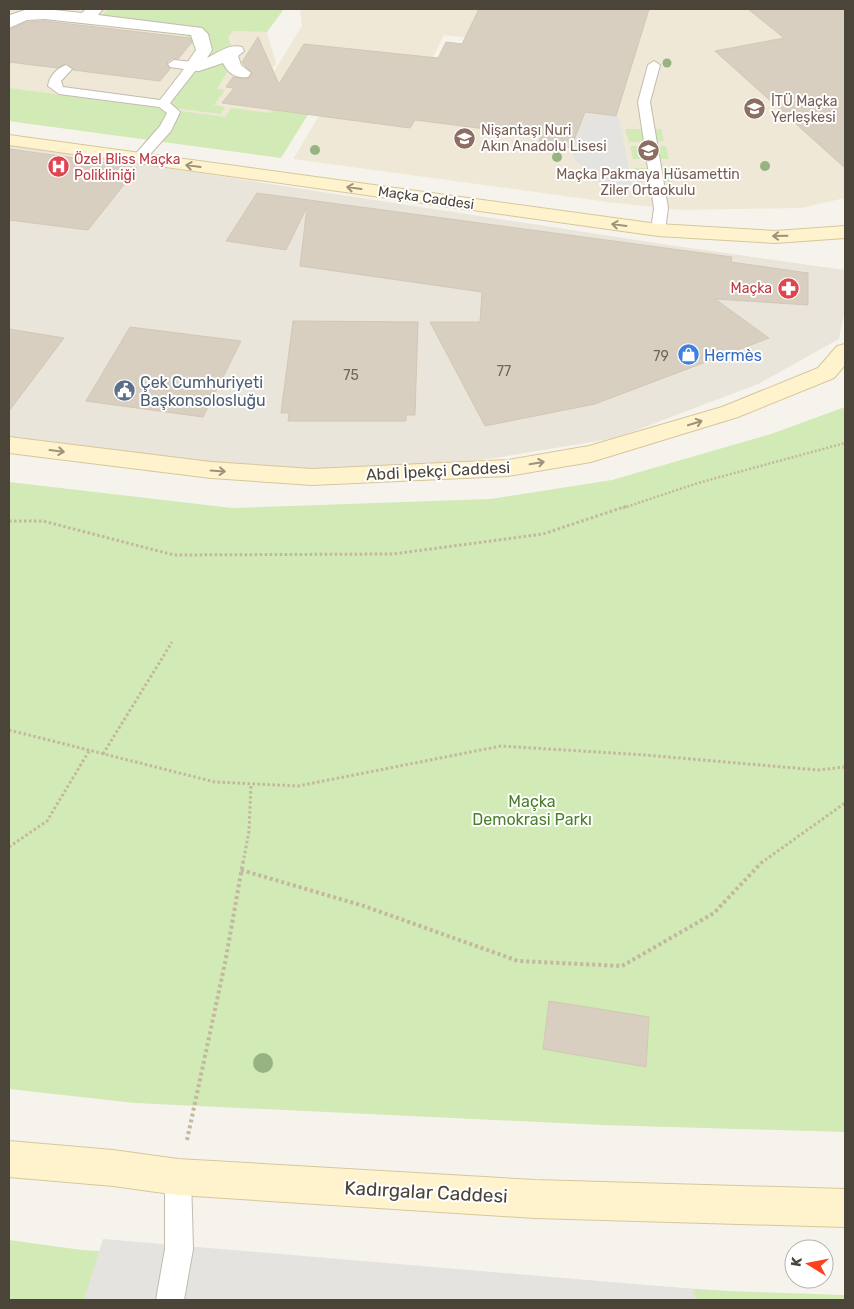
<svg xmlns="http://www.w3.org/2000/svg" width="854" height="1309" font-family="Rubik,sans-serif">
	<rect width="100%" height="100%" fill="#f6f3ec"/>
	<path fill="#eae5da" d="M 9,144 L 669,245 L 845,270 L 845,309 L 839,339 L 758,384 L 616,438 L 495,458 L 323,480 L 86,452 L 9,439 Z"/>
	<path fill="#efe8d6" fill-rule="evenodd" d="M 9,9 L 249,9 L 233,31 L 267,32 L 276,63 L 259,89 L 318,98 L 281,158 L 9,121 Z
		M 300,9 L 845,9 L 845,198 L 801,208 L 681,210 L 608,202 L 293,159 L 330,98 L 264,88 L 302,26 ZM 444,35 L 514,43 L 416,91 Z"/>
	<path fill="#d2eab5" d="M 108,9 L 284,9 L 267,32 L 233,31 L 228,37 L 241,71 L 229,69 L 217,89 L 225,90 L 214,105 L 225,107 L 221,114 L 174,108 L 168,102 L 210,46 L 181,43 L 187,35 L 95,23 Z
		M 9,88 L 225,117 L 231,108 L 270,113 L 284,93 L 318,98 L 281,158 L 9,121 Z
		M 625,129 L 661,129 L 664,141 L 629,142 Z
		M 630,146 L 666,146 L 669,159 L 633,159 Z
		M 634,168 L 670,168 L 674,182 L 637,182 Z
		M 845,407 L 845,1132 L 603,1125 L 135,1103 L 9,1089 L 9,482 L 232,508 L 491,499 L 612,480 L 771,434 Z
		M 9,1240 L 82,1250 L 729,1291 L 845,1295 L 845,1300 L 9,1300 Z"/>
	<path fill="#e5e3e0" d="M 582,112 L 619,117 L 632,186 L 570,178 L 585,168 L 575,161 L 571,148 Z
		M 103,1239 L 693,1289 L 696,1300 L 84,1300 Z"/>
	<path fill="#d8cfc1" stroke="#d3c7b4" d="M 479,9 L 649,9 L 616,116 L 585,112 L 571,148 L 538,143 L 541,136 L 415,120 L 410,128 L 222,103 L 234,88 L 226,87 L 233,77 L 248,79 L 252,74 L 242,62 L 258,37 L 279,84 L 304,44 L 438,58 L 446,42 L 462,44 Z
		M 748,9 L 845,9 L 845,168 L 715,51 L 784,38 Z
		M 45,21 L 190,38 L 192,42 L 178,59 L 173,58 L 167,62 L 170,69 L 160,81 L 73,70 L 67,63 L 57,68 L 9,62 L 9,30 L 27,22 Z
		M 9,149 L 82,159 L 137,168 L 88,230 L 9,220 Z
		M 257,193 L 732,257 L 731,262 L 808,273 L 808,305 L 715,299 L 769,338 L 595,404 L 485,426 L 430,322 L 480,322 L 482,292 L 300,266 L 307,207 L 286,250 L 226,241 Z
		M 293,321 L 418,322 L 415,415 L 406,415 L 406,421 L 288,421 L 289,413 L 281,413 Z
		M 130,327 L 241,341 L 203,417 L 86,401 Z
		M 9,329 L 64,338 L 9,411 Z
		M 549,1001 L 649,1017 L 646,1067 L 543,1049 Z"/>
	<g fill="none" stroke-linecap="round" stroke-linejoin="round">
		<defs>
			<path id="lane" d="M 174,60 L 193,62 L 199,66 L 170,103 L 180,112 L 171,131 L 144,161 L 139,162 L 132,158 L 160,126 L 167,113 L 159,107 L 59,94 L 48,86 C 49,77 57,68 66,65 L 72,69 L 61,81 L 63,87 L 160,100 L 184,69 L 170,67 L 168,64 Z
				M 654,61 L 660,65 L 650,102 L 668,208 L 665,230 L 658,234 L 651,230 L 654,208 L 638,102 L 648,65 Z
				M 178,1164 L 187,1168 L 191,1177 L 193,1249 L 184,1300 L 156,1300 L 165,1249 L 165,1177 L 169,1168 Z"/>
			<path id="street" d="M 45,9 L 82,13 L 86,9 L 103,9 L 98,15 L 202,28 L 208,34 L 212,50 L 207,58 C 219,52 229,44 242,47 L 244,51 L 238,56 L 241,65 L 251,73 L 248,77 C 236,79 228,73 223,63 L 199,71 L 187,70 L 185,66 L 196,50 L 191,35 L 45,19 L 27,20 L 9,28 L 10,15 L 25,10 Z"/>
			<path id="secondary" d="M 9,135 L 658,224 L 775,231 L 845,226 L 845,238 L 775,243 L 658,236 L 9,145 Z
				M 845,344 L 845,365 L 834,378 L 738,417 L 591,462 L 508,476 L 312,485 L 211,478 L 9,453 L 9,437 L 211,462 L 312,469 L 508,460 L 589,446 L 722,407 L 818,368 L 837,346 Z
				M 9,1141 L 113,1150 L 178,1159 L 535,1180 L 845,1189 L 845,1227 L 535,1218 L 178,1195 L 113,1186 L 9,1177 Z"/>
		</defs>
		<use href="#lane" stroke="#c2bbae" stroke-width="2"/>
		<use href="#street" stroke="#c2bbae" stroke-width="2"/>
		<use href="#secondary" stroke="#d6c79b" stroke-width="2"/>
		<path stroke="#c4b79f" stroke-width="2.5" stroke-dasharray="2 2" stroke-linecap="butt" d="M 623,508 L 698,483 L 845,443"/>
		<path stroke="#c4b79f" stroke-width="3" stroke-dasharray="2.5 2.5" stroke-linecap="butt" d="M 9,521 L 43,521 L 174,555 L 393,554 L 543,534 L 627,506
			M 9,730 L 215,782 L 298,786 L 501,746 L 645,755 L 818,770 L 845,767
			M 103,754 L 172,642
			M 9,847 L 47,821 L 89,751
			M 243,863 L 249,831 L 251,784
			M 761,863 L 845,803"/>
		<path stroke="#c4b79f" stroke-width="4" stroke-dasharray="3 3" stroke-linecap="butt" d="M 241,870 L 364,906 L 518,961 L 622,966 L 714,913 L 762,862
			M 187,1140 L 225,963 L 243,862"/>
		<use href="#lane" fill="#fff" fill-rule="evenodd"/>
		<use href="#street" fill="#fff" fill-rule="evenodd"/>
		<use href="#secondary" fill="#fff3cd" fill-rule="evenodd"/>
	</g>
	<g fill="#97b381">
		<circle cx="667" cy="63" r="4.5"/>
		<circle cx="315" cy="150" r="5"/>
		<circle cx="557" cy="157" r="5"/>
		<circle cx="765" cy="166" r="5"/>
		<circle cx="263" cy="1063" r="10"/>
	</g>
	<defs><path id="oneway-shaft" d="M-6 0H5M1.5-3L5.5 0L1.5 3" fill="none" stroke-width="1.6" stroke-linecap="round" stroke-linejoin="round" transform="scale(1.25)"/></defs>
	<g stroke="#9c937c">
		<use href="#oneway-shaft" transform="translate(193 166) rotate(-172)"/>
		<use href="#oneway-shaft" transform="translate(354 188) rotate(-172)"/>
		<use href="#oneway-shaft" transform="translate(619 225) rotate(-172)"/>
		<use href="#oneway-shaft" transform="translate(780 236) rotate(179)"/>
		<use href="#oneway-shaft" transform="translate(695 423) rotate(-17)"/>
		<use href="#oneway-shaft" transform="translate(57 451) rotate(7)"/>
		<use href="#oneway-shaft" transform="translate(537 463) rotate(-10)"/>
		<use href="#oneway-shaft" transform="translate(218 471) rotate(4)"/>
	</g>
	<defs>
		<symbol id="university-disc" viewBox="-11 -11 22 22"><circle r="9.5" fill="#8d6e63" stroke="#fff"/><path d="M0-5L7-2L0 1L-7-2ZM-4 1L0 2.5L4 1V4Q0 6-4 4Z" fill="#fff"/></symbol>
		<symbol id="school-disc" viewBox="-11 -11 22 22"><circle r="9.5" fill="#8d6e63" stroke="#fff"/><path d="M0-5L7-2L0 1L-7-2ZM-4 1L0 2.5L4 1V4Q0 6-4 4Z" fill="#fff"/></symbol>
		<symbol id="hospital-disc" viewBox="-11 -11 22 22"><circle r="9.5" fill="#e0444e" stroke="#fff"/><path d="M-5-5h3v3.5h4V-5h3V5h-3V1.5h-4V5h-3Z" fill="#fff"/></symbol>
		<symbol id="pharmacy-disc" viewBox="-11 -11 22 22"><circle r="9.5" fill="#e0444e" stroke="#fff"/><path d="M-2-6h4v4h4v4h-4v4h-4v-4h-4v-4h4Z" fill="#fff"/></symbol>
		<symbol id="shop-disc" viewBox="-11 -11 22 22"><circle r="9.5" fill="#3f7fe0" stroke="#fff"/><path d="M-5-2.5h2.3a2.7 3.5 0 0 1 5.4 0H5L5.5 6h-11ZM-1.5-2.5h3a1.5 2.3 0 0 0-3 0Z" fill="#fff"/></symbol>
		<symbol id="civic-disc" viewBox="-11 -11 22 22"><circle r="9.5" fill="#5c6f8a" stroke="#fff"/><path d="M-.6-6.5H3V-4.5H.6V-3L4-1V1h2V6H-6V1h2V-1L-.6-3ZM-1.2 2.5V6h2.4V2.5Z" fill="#fff"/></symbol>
	</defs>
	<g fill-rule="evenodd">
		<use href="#university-disc" x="742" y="96" width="25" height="25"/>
		<use href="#school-disc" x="452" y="126" width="25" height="25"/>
		<use href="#school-disc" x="636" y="138" width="25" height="25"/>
		<use href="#hospital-disc" x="46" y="154" width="25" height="25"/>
		<use href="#pharmacy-disc" x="776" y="276" width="25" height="25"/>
		<use href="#shop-disc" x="676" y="342" width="25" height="25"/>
		<use href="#civic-disc" x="112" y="378" width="25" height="25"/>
	</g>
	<g text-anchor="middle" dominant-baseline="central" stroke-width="4" stroke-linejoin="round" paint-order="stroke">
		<g font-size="14" fill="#785e54" stroke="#fff" text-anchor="start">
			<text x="771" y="101">İTÜ Maçka<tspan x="771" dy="16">Yerleşkesi</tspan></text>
			<text x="481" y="130">Nişantaşı Nuri<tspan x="481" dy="16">Akın Anadolu Lisesi</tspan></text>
			<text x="648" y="174" text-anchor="middle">Maçka Pakmaya Hüsamettin<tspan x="648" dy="16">Ziler Ortaokulu</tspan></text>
		</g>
		<g font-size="14" fill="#be3a42" stroke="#fff" text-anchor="start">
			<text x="74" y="159">Özel Bliss Maçka<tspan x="74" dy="16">Polikliniği</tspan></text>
			<text x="772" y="288" text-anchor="end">Maçka</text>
		</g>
		<g font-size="14" fill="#4b4439" stroke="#fff">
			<text transform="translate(426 198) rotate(8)">Maçka Caddesi</text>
		</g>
		<g font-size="14" fill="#6e675b">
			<text x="661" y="356">79</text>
			<text x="504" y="371">77</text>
			<text x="351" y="375">75</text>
		</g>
		<g font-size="16" fill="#366cbe" stroke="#fff" text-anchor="start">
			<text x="704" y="355">Hermès</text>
		</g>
		<g font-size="16" fill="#4e5e75" stroke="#fff" text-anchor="start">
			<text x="140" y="382">Çek Cumhuriyeti<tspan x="140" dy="18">Başkonsolosluğu</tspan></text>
		</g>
		<g font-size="16" fill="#4b4439" stroke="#fff">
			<text transform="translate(438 471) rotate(-3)">Abdi İpekçi Caddesi</text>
		</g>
		<g font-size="16" fill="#4a7f2a" stroke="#fff">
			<text x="532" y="801">Maçka<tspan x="532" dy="18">Demokrasi Parkı</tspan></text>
		</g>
		<g font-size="19" fill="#4b4439" stroke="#fff">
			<text transform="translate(426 1192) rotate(3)">Kadırgalar Caddesi</text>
		</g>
	</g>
	<rect width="854" height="1309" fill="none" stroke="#4b4439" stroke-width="20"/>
	<g transform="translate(809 1264) rotate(280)"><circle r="24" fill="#ffffff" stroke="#b7b4b0"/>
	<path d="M0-4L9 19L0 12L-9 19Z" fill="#fc3f1d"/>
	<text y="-8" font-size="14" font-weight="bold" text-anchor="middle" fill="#4b4439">K</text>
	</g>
</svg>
